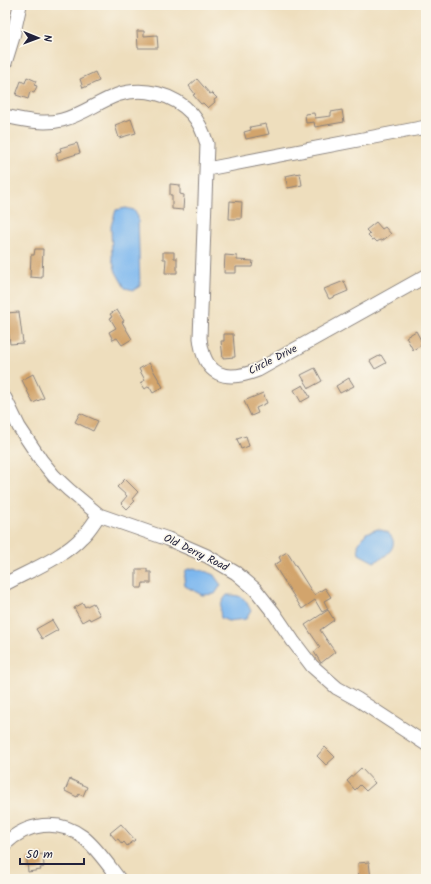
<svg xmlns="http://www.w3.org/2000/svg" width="431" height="884" font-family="Kalam,sans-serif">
	<rect width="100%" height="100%" fill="#fbf7ec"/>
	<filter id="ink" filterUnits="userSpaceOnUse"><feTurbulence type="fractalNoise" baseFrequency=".025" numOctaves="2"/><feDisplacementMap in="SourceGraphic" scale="8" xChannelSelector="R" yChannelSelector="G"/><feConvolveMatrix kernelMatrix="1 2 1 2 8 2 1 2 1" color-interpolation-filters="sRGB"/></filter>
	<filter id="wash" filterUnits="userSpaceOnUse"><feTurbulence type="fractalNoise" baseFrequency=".012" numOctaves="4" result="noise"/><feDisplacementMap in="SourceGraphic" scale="16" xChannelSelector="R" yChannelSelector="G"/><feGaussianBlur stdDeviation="0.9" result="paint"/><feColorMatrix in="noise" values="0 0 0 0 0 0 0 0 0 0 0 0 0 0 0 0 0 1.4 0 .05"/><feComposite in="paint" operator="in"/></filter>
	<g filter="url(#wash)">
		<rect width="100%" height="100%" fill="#eedebd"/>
		<path fill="#7db7ee" stroke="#506c94" d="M 126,208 L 134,210 L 138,217 L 140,286 L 134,290 L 125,288 L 116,272 L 112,259 L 111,226 L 116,210 Z
			M 378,529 C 381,530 385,531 388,533 C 402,545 385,558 374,562 L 359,554 L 358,545 L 366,533 Z
			M 194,568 L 213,574 L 221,585 L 215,594 L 202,595 L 185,586 L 184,578 L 186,570 Z
			M 227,595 C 243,595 245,598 251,611 L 246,619 L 228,621 L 221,618 C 219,608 221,602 227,595 Z"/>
		<g id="blocks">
			<path fill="#d2a46c" d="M 137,31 L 144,31 L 144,36 L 157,35 L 158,48 L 138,48 Z
				M 95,72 L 99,81 L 83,88 L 80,79 Z
				M 27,77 L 36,81 L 34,85 L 37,86 L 34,93 L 30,92 L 28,99 L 16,95 L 21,81 L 25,83 Z
				M 197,79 L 210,94 L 212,93 L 217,98 L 214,100 L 215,102 L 208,108 L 203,103 L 201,104 L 193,95 L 195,94 L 189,86 Z
				M 342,110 L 344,122 L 315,127 L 314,122 L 306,123 L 305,114 L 314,113 L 315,118 L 331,116 L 331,112 Z
				M 131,119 L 136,133 L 119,138 L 115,125 Z
				M 266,124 L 269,134 L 246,139 L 244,132 L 251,130 L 250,127 Z
				M 77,143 L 80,153 L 58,160 L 56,153 L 61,151 L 60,148 Z
				M 300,173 L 302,185 L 288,188 L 285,176 Z
				M 170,184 L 180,185 L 180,194 L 184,195 L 183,210 L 172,209 L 172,195 L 170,195 Z
				M 230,201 L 242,202 L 241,219 L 229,219 Z
				M 376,222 L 382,229 L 385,227 L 391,234 L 382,241 L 380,240 L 377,242 L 374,239 L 372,240 L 368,236 L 370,234 L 366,230 Z
				M 35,249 L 43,249 L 42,278 L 30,277 L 31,255 L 34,255 Z
				M 163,252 L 174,252 L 174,258 L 177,258 L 177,273 L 165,273 L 166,259 L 163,259 Z
				M 225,255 L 237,256 L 237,260 L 253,261 L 252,267 L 236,267 L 236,273 L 224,273 Z
				M 344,281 L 348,291 L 329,299 L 324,289 Z
				M 117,310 L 124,321 L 122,322 L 132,339 L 122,345 L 117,338 L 113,340 L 109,332 L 116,328 L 110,318 L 112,317 L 110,314 Z
				M 19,312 L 23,343 L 10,344 L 6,313 Z
				M 416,331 L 423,344 L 413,350 L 406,337 Z
				M 224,334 L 233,334 L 235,357 L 223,358 L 221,341 L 224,341 Z
				M 381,355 L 386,363 L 375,369 L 370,361 Z
				M 149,363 L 163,387 L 153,393 L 149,386 L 145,389 L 141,383 L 145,380 L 139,369 Z
				M 315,368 L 322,381 L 309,388 L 301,375 Z
				M 33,374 L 44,398 L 33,403 L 22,380 Z
				M 349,378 L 354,386 L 340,393 L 336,386 Z
				M 303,385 L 310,397 L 301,402 L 294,390 Z
				M 263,393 L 267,403 L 256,408 L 258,413 L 251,416 L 244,401 Z
				M 80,413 L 98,421 L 93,431 L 75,422 Z
				M 246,436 L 249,446 L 241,449 L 237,439 Z
				M 125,479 L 138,492 L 132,499 L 135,501 L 127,509 L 121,503 L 127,496 L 117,487 Z
				M 287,552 L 314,595 L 325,588 L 331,597 L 324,601 L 328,609 L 322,612 L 315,600 L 302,609 L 274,565 L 281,561 L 279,557 Z
				M 136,569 L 147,569 L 147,572 L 151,572 L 151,583 L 143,583 L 142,588 L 136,588 Z
				M 83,603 L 85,607 L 93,603 L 100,615 L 90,620 L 89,618 L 82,622 L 74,608 Z
				M 328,610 L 334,620 L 320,630 L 335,652 L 321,663 L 314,652 L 320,647 L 305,625 Z
				M 52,620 L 58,630 L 42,639 L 36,629 Z
				M 325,747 L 335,757 L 326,765 L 317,756 Z
				M 361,768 L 375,783 L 366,791 L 360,785 L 355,790 L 347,781 Z
				M 70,779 L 87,787 L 83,796 L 79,794 L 77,797 L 65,791 Z
				M 121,824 L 135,840 L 127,846 L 124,842 L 122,844 L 118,839 L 116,840 L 110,833 Z
				M 43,854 L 44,867 L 40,868 L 41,870 L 28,872 L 27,859 L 31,858 L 31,856 Z
				M 369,862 L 371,879 L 359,879 L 358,863 Z"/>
		</g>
	</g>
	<g filter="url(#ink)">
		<use href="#blocks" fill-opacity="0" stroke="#88807c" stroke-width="1"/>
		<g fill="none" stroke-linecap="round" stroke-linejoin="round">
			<defs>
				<path id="minor" d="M 5,63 L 13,37 L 20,5
					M 5,116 C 24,120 43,125 62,120 C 82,115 98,102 117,95 C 143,86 174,94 192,114 C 200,123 204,134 207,144 L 200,338 C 204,376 225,383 258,370 L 426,276
					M 207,169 L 426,127
					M 5,398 L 19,427 L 41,460 L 54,476 L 69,490 L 99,515 L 168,539 L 207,556 L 236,573 L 255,589 L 274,613 L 293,641 L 312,666 L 337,688 L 357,699 L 426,744
					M 5,584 C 29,571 64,557 82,537 C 89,531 94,522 99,515
					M 5,844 C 26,823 59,818 83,837 C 97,848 108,865 119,879"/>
			</defs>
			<use href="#minor" stroke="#88807c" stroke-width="15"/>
			<use href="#minor" stroke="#fff" stroke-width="13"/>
		</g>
	</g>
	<g text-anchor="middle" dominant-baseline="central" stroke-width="3.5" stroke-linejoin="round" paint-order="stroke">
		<g font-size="11" fill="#22223b" stroke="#fbf7ec">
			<text transform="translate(273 360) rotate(-27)">Circle Drive</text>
			<text transform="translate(196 553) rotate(26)">Old Derry Road</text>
		</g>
	</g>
	<rect width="431" height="884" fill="none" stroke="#fbf7ec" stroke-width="20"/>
	<g transform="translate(38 38) rotate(91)" stroke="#fbf7ec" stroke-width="3" paint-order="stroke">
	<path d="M0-3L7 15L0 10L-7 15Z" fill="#22223b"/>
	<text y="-6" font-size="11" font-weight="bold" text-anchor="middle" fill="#22223b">N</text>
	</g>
	<path d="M20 858v6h64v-6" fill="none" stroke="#22223b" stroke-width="2"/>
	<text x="26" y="858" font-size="12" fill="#22223b" stroke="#fbf7ec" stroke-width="3" paint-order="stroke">50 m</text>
</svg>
